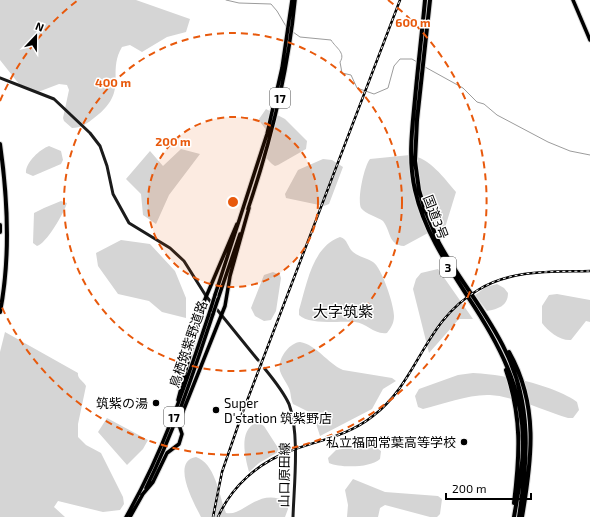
<svg xmlns="http://www.w3.org/2000/svg" width="590" height="517" font-family="'Exo 2','Noto Sans JP',sans-serif">
	<rect width="100%" height="100%" fill="#fff"/>
	<path fill="#d5d5d5" d="M 0,0 L 136,0 L 190,19 L 186,32 L 167,37 L 142,52 L 130,45 L 122,47 C 106,74 130,91 94,118 C 88,123 81,128 72,128 L 64,121 L 63,118 L 69,90 L 67,85 L 59,84 L 38,92 L 19,84 L 0,60 Z
		M 266,109 L 285,119 L 307,141 L 306,149 L 278,165 L 275,166 C 255,152 270,143 266,130 C 264,126 260,123 259,119 Z
		M 49,146 L 61,151 L 63,160 L 61,164 L 33,176 L 26,173 C 25,163 40,149 49,146 Z
		M 181,149 L 200,154 L 169,195 L 156,224 L 143,215 L 141,194 L 126,179 L 150,151 L 163,166 Z
		M 410,155 C 430,158 444,178 456,192 L 444,231 L 428,233 L 404,246 C 388,245 391,231 383,221 C 378,217 365,214 361,208 C 357,200 364,166 370,159 Z
		M 323,159 L 332,160 L 343,167 L 329,204 L 324,206 L 286,198 L 285,194 L 298,170 Z
		M 61,201 L 67,203 C 64,213 46,244 37,246 L 33,243 L 34,213 L 44,208 Z
		M 340,237 C 348,239 347,247 353,252 C 359,257 367,258 373,262 C 382,268 394,305 394,316 C 394,323 391,328 387,333 C 374,335 367,323 355,322 C 341,321 309,325 299,315 L 299,310 C 307,284 312,247 340,237 Z
		M 121,240 L 150,244 L 175,271 L 186,298 L 186,318 L 162,312 L 149,301 L 118,294 L 98,266 L 96,253 Z
		M 438,269 L 473,319 L 459,319 L 429,353 L 413,289 L 416,279 L 421,273 Z
		M 273,272 L 280,275 L 281,278 L 276,311 L 271,320 L 264,321 L 255,316 L 251,308 L 264,275 Z
		M 497,284 L 504,288 L 508,293 C 508,306 498,309 487,311 L 475,295 L 486,287 Z
		M 557,294 L 590,300 L 590,322 L 586,321 L 571,340 C 560,341 548,331 542,323 L 542,306 L 549,295 Z
		M 5,332 L 78,373 C 77,379 84,381 86,386 L 78,424 L 78,437 L 86,445 L 101,453 L 123,497 L 124,504 L 120,510 L 103,512 L 58,501 L 54,507 L 65,517 L 0,517 L 0,352 Z
		M 300,342 C 317,345 327,363 343,370 L 392,378 L 396,381 L 383,389 L 372,409 L 320,436 L 313,414 L 293,404 C 291,400 291,396 290,391 C 288,384 282,378 280,371 C 277,359 289,343 300,342 Z
		M 473,373 C 501,374 554,385 577,402 L 579,410 L 573,418 L 568,418 C 546,411 512,396 490,395 C 469,394 444,404 423,409 L 418,407 L 415,396 L 419,389 L 458,375 Z
		M 107,418 L 148,440 L 143,449 L 127,465 L 98,432 Z
		M 257,422 L 264,426 L 280,451 L 259,463 L 249,472 C 245,457 238,430 257,422 Z
		M 367,445 L 374,446 L 381,451 L 380,459 C 371,468 340,468 329,463 L 328,458 L 336,450 Z
		M 196,457 C 216,464 219,496 226,513 C 244,517 258,486 287,502 L 288,509 L 285,517 L 201,517 C 195,505 170,461 196,457 Z
		M 353,479 L 385,492 L 438,496 L 442,499 L 440,514 L 437,517 L 430,517 L 385,505 L 380,508 L 378,517 L 347,517 L 348,505 L 345,490 Z"/>
	<g fill="none" stroke-linecap="round" stroke-linejoin="round">
		<path stroke="#9c9c9c" stroke-width="1" d="M 226,0 L 239,3 L 271,4 L 277,11 L 287,28
			M 293,32 L 300,37 L 331,40 C 336,48 346,53 340,62 L 342,73 L 351,75 L 357,88 L 374,94 L 388,88 L 394,66 L 400,59 L 412,59 L 417,62
			M 425,67 L 463,88 L 477,102 L 484,104 L 497,115 L 548,142 L 570,151 L 590,155"/>
		<path stroke="#d9d9d9" stroke-width="3" stroke-dasharray="3 1.5" stroke-linecap="butt" d="M 258,360 L 265,369"/>
		<defs>
			<path id="primary" d="M 573,0 L 590,40
				M 248,209 C 271,141 288,72 295,0
				M 215,295 L 267,134 L 282,68 L 292,0
				M 218,299 L 240,234
				M 178,400 L 203,304 L 237,224
				M 146,488 C 174,432 193,374 213,314
				M 142,495 L 153,482 L 167,453 L 179,444 L 182,434 L 179,425 L 180,419 L 225,306 L 230,276 L 249,208
				M 126,517 C 164,451 186,383 210,311
				M 130,517 L 143,494"/>
			<path id="highway" d="M 425,0 C 422,33 418,66 415,99 C 412,130 408,159 415,190 C 424,230 446,263 468,297 C 498,342 524,389 523,445 C 523,469 518,493 514,517
				M 430,0 L 417,120 L 415,161 L 419,190 L 425,210 L 439,243 C 459,280 487,312 505,350 C 532,404 528,459 519,517
				M 0,144 C 8,200 11,256 0,312
				M 0,225 L 0,232
				M 509,352 C 539,405 532,459 522,517
				M 506,370 C 522,417 520,454 514,503"/>
		</defs>
		<use href="#primary" stroke="#dbdbdb" stroke-width="5.5"/>
		<use href="#highway" stroke="#dbdbdb" stroke-width="6"/>
		<path stroke="#1b1b1b" stroke-width="3" d="M 0,78 L 54,99 L 90,133 L 100,146 L 107,166 L 113,194 L 129,223 L 170,248 L 184,261 L 206,296 L 258,360
			M 265,369 C 274,380 283,391 289,404 C 300,434 294,485 293,517"/>
		<use href="#primary" stroke="#000" stroke-width="3.5"/>
		<use href="#highway" stroke="#000" stroke-width="4"/>
		<defs>
			<path id="rail" d="M 213,517 L 222,472 L 242,414 L 400,0
				M 218,517 C 232,486 258,463 290,451 C 319,440 348,436 373,416 C 419,381 423,322 478,290 C 512,269 552,272 590,271"/>
		</defs>
		<use href="#rail" stroke="#000" stroke-width="2.5"/>
		<use href="#rail" stroke="#fff" stroke-width="1" stroke-dasharray="3" stroke-linecap="butt"/>
		<defs>
			<path id="primary-bridge" d="M 210,311 L 215,295
				M 213,314 L 218,299"/>
		</defs>
		<use href="#primary-bridge" stroke="#dbdbdb" stroke-width="5.5" stroke-linecap="butt"/>
		<use href="#primary-bridge" stroke="#000" stroke-width="3.5"/>
	</g>
	<circle cx="233" cy="202" r="85" fill="#e8590c" fill-opacity=".12"/>
	<g fill="none" stroke="#e8590c" stroke-width="2" stroke-dasharray="7 5">
		<circle cx="233" cy="202" r="85"/>
		<circle cx="233" cy="202" r="169"/>
		<path d="M0 101A254 254 0 0 1 78 0M388 0A254 254 0 1 1 0 303"/>
	</g>
	<g fill="#000" stroke="#fff" stroke-width="1.5">
		<circle cx="156" cy="403" r="4"/>
		<circle cx="216" cy="410" r="4"/>
		<circle cx="464" cy="442" r="4"/>
	</g>
	<g text-anchor="middle" dominant-baseline="central" stroke-width="3" stroke-linejoin="round" paint-order="stroke">
		<g fill="#fff" stroke="#4c4c4c" stroke-width="1">
			<rect x="270" y="88" width="20" height="20" rx="3"/>
			<rect x="440" y="257" width="16" height="20" rx="3"/>
			<rect x="164" y="407" width="20" height="20" rx="3"/>
		</g>
		<g font-size="12" font-weight="bold" fill="#000">
			<text x="280" y="98">17</text>
			<text x="448" y="267">3</text>
			<text x="174" y="417">17</text>
		</g>
		<g font-size="13" fill="#000" stroke="#fff">
			<text transform="translate(436 217) rotate(69)">国道3号</text>
			<text transform="translate(188 344) rotate(-71)">鳥栖筑紫野道路</text>
			<text transform="translate(284 475) rotate(-89)">山口原田線</text>
		</g>
		<g font-size="13" fill="#000" stroke="#fff" text-anchor="end">
			<text x="148" y="403">筑紫の湯</text>
			<text x="224" y="403" text-anchor="start">Super<tspan x="224" dy="15">D'station 筑紫野店</tspan></text>
			<text x="456" y="442">私立福岡常葉高等学校</text>
		</g>
		<g font-size="15" fill="#000" stroke="#fff">
			<text x="343" y="311">大字筑紫</text>
		</g>
	</g>
	<circle cx="233" cy="202" r="6" fill="#e8590c" stroke="#fff" stroke-width="2"/>
	<g font-size="12" text-anchor="middle" font-weight="bold" fill="#e8590c" stroke="#fff" stroke-width="3" stroke-linejoin="round" paint-order="stroke">
		<text x="413" y="27">600 m</text>
		<text x="113" y="87">400 m</text>
		<text x="173" y="146">200 m</text>
	</g>
	<g transform="translate(36 36) rotate(22)" stroke="#ffffff" stroke-width="3" paint-order="stroke">
	<path d="M0-3L7 15L0 10L-7 15Z" fill="#000000"/>
	<text y="-6" font-size="11" font-weight="bold" text-anchor="middle" fill="#000000">N</text>
	</g>
	<path d="M446 493v6h85v-6" fill="none" stroke="#000000" stroke-width="2"/>
	<text x="452" y="493" font-size="12" fill="#000000" stroke="#ffffff" stroke-width="3" paint-order="stroke">200 m</text>
</svg>
